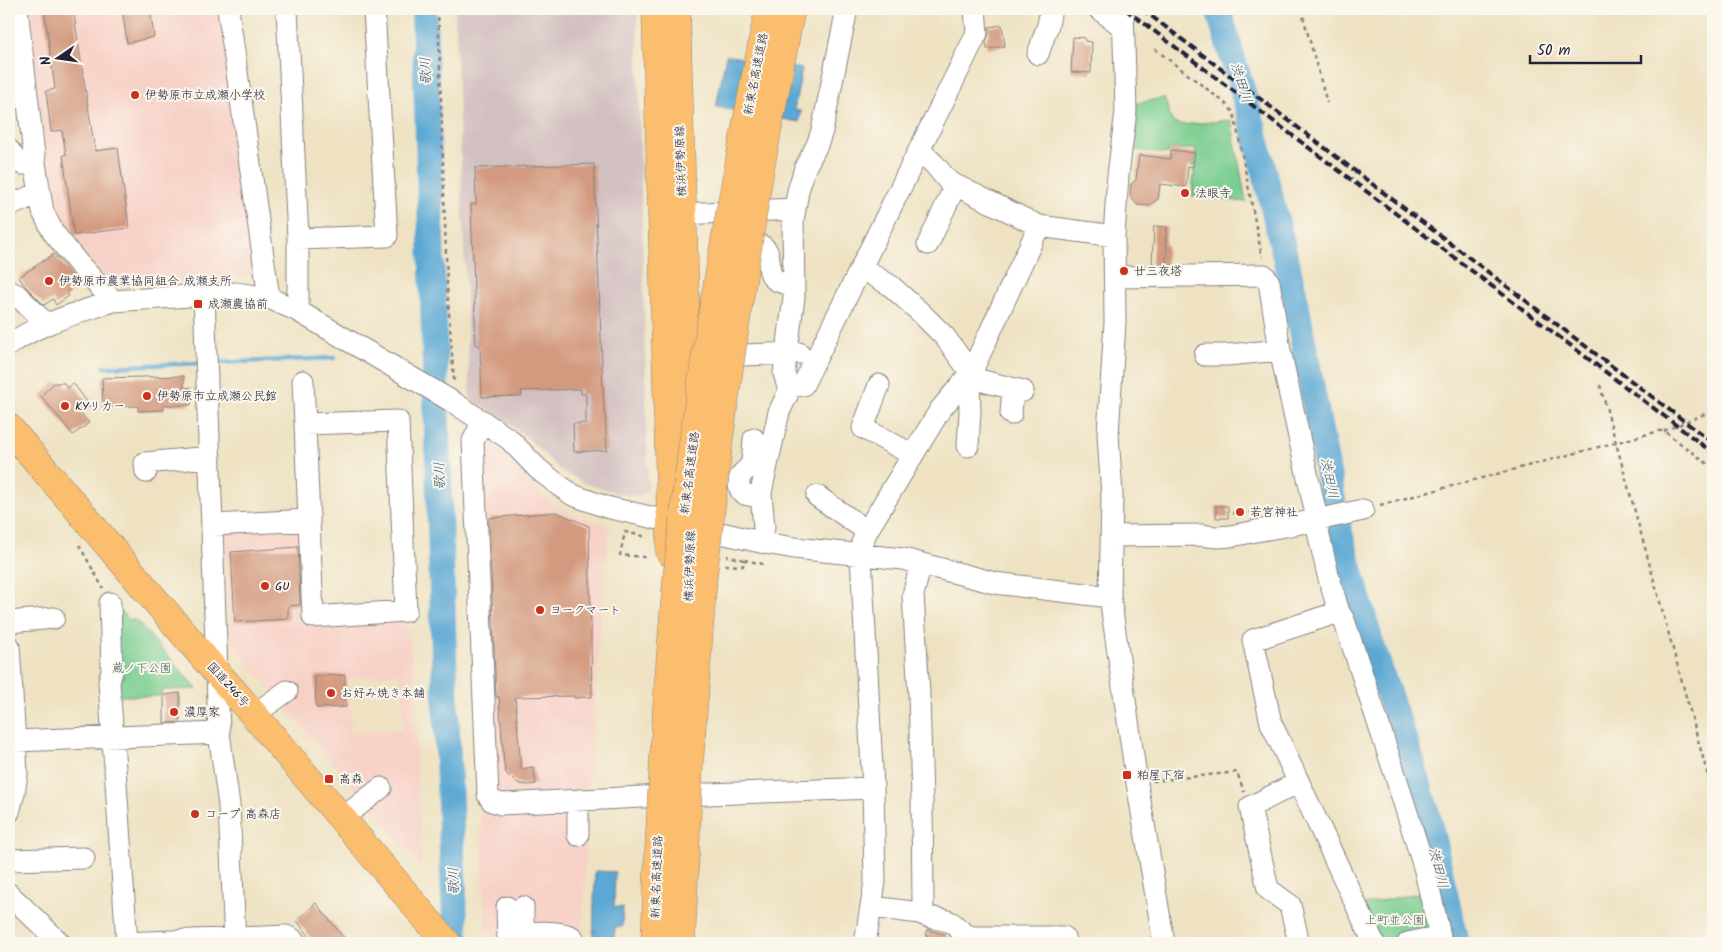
<svg xmlns="http://www.w3.org/2000/svg" width="1722" height="952" font-family="Kalam,'Klee One',sans-serif">
	<rect width="100%" height="100%" fill="#fbf7ec"/>
	<filter id="ink" filterUnits="userSpaceOnUse"><feTurbulence type="fractalNoise" baseFrequency=".02" numOctaves="2"/><feDisplacementMap in="SourceGraphic" scale="10" xChannelSelector="R" yChannelSelector="G"/><feConvolveMatrix kernelMatrix="1 2 1 2 8 2 1 2 1" color-interpolation-filters="sRGB"/></filter>
	<filter id="wash" filterUnits="userSpaceOnUse"><feTurbulence type="fractalNoise" baseFrequency=".0096" numOctaves="4" result="noise"/><feDisplacementMap in="SourceGraphic" scale="20" xChannelSelector="R" yChannelSelector="G"/><feGaussianBlur stdDeviation="1.12" result="paint"/><feColorMatrix in="noise" values="0 0 0 0 0 0 0 0 0 0 0 0 0 0 0 0 0 1.4 0 .05"/><feComposite in="paint" operator="in"/></filter>
	<g filter="url(#wash)">
		<rect width="100%" height="100%" fill="#eee2c2"/>
		<path fill="#f7d1c7" fill-rule="evenodd" d="M 28,9 L 219,9 L 261,275 L 118,288 L 105,277 L 55,219 L 47,182 Z
			M 466,437 L 480,447 L 490,442 L 509,459 L 543,496 L 558,507 L 579,517 L 610,526 L 604,574 L 588,792 L 582,943 L 486,943 Z
			M 230,530 L 303,531 L 307,623 L 407,620 L 414,673 L 417,783 L 422,867 L 231,643 L 226,535 ZM 401,674 L 403,731 L 351,733 L 349,677 Z"/>
		<path fill="#d2bfc0" d="M 455,9 L 637,9 L 648,488 L 641,496 L 625,495 L 587,484 L 560,470 L 528,438 L 500,417 L 470,399 Z"/>
		<path fill="#7ace91" stroke="#4e7866" d="M 1164,98 L 1173,123 L 1182,125 L 1231,120 L 1246,202 L 1192,196 L 1196,149 L 1169,149 L 1169,154 L 1129,149 L 1137,103 Z
			M 113,602 L 129,620 L 136,620 L 197,689 L 163,690 L 161,696 L 115,696 Z
			M 1426,891 L 1430,933 L 1390,943 L 1381,943 L 1364,905 Z"/>
		<path fill="#5ba8d4" stroke="#3e6588" d="M 726,55 L 802,69 L 794,110 L 801,111 L 799,122 L 716,107 Z
			M 595,871 L 615,872 L 614,907 L 623,908 L 622,927 L 615,927 L 614,943 L 593,943 Z"/>
		<g fill="none" stroke-linecap="round" stroke-linejoin="round">
			<path stroke="#5ba8d4" stroke-width="4.5" d="M 213,363 L 334,358
				M 104,367 L 200,363"/>
			<path stroke="#5ba8d4" stroke-width="26" d="M 424,9 L 445,688 L 456,943
				M 1218,9 L 1253,126 L 1293,288 L 1338,526 L 1371,643 L 1413,765 L 1429,821 L 1456,943"/>
		</g>
		<g id="blocks">
			<path fill="#d39a7f" d="M 44,9 L 73,9 L 95,151 L 118,148 L 129,228 L 74,235 L 63,155 L 66,155 L 62,130 L 51,132 L 46,91 L 55,89 Z
				M 122,9 L 150,9 L 154,37 L 127,43 Z
				M 1002,25 L 1005,46 L 987,49 L 986,42 L 989,32 L 989,27 Z
				M 1073,37 L 1085,38 L 1085,41 L 1092,42 L 1091,73 L 1071,72 Z
				M 1171,150 L 1195,153 L 1193,167 L 1188,166 L 1186,187 L 1160,184 L 1158,199 L 1149,206 L 1137,205 L 1130,196 L 1131,184 L 1136,180 L 1139,155 L 1170,159 Z
				M 594,164 L 604,414 L 605,414 L 607,450 L 574,452 L 573,424 L 586,423 L 586,394 L 581,394 L 581,389 L 521,391 L 522,396 L 482,397 L 480,345 L 476,345 L 471,204 L 476,204 L 475,168 Z
				M 1154,226 L 1167,227 L 1165,245 L 1167,245 L 1166,264 L 1152,264 Z
				M 54,254 L 78,284 L 66,292 L 69,296 L 56,305 L 53,299 L 44,305 L 24,285 L 19,277 Z
				M 184,376 L 184,388 L 191,388 L 191,405 L 164,405 L 164,410 L 138,411 L 138,406 L 103,407 L 102,378 Z
				M 54,383 L 64,383 L 67,388 L 73,383 L 91,407 L 76,407 L 89,423 L 73,435 L 41,396 Z
				M 1216,506 L 1228,506 L 1228,518 L 1216,518 Z
				M 556,512 L 589,526 L 592,697 L 574,698 L 574,696 L 515,697 L 521,769 L 533,767 L 536,784 L 528,785 L 520,784 L 513,780 L 506,773 L 504,764 L 499,697 L 496,697 L 489,518 Z
				M 298,547 L 300,605 L 288,606 L 288,619 L 235,622 L 231,552 Z
				M 345,675 L 346,707 L 316,708 L 315,676 Z
				M 180,693 L 180,722 L 164,723 L 164,695 Z
				M 316,903 L 348,943 L 315,943 L 297,921 Z
				M 927,930 L 945,934 L 945,943 L 926,943 Z"/>
		</g>
	</g>
	<g filter="url(#ink)">
		<use href="#blocks" fill-opacity="0" stroke="#88827e" stroke-width="1"/>
		<g fill="none" stroke-linecap="round" stroke-linejoin="round">
			<defs>
				<path id="minor" d="M 17,9 L 35,163 L 43,212 L 53,232 L 77,262 L 113,301 L 236,293 L 269,298 L 298,311 L 453,402 L 509,439 L 538,469 L 557,484 L 573,495 L 606,507 L 765,543 L 794,548 L 903,559 L 995,583 L 1110,597
					M 228,9 L 269,298
					M 287,9 L 298,239 L 298,311
					M 1099,9 L 1123,27
					M 1123,9 L 1126,111 L 1118,175 L 1114,236 L 1115,322 L 1108,434 L 1112,496 L 1110,597 L 1137,783 L 1164,943
					M 1038,54 L 1048,25 L 1051,9
					M 9,150 L 17,162 L 23,164 L 35,163
					M 919,150 L 934,164 L 949,182 L 1039,226 L 1114,236
					M 9,206 L 39,193
					M 682,214 L 795,209
					M 298,239 L 387,236 L 374,9
					M 928,244 L 955,186
					M 760,245 C 781,255 753,283 794,284
					M 861,268 L 891,286 L 921,313 L 945,337 L 971,373 L 979,380 L 1023,391
					M 1115,277 L 1264,275 L 1269,282 L 1280,350 L 1315,510 L 1318,532 L 1328,575 L 1339,612 L 1344,620 L 1394,771 L 1424,867 L 1440,936 L 1408,943
					M 9,291 L 17,295 L 46,324
					M 204,294 L 219,733 L 229,805 L 235,943
					M 9,345 C 39,323 78,313 113,301
					M 1205,355 L 1227,355 L 1280,350
					M 717,356 L 799,353
					M 303,381 L 305,424
					M 879,385 L 863,428 L 913,455
					M 791,387 L 787,384 L 784,373 L 794,297 L 793,221 L 798,191 L 805,168 L 817,145 L 822,131 L 847,9
					M 1011,414 L 1013,389
					M 483,421 L 473,441 L 488,795 L 492,801 L 501,804 L 662,796
					M 754,439 C 753,446 754,459 750,466 C 748,469 744,471 742,474 C 737,480 738,491 745,494 C 750,496 756,496 761,496
					M 968,446 L 970,412 L 969,376
					M 146,472 L 145,463 L 210,457
					M 817,496 L 867,531
					M 213,525 L 309,520 L 305,424 L 398,421 L 406,611 L 313,617 L 309,520
					M 764,528 L 761,493 L 763,483 L 779,412 L 791,387 L 803,385 L 977,33 L 975,9
					M 1112,536 L 1203,535 C 1219,540 1240,534 1256,531 C 1292,525 1328,518 1363,510
					M 110,603 L 112,671 L 109,682 L 127,943
					M 1339,612 L 1253,640 L 1271,723 L 1374,943
					M 9,622 L 54,618
					M 9,646 L 17,774 L 14,793 L 9,812
					M 255,716 L 266,706 L 287,691
					M 15,741 L 219,733
					M 1299,782 L 1250,807 L 1268,889 L 1290,905 L 1299,943
					M 682,795 L 873,788
					M 578,800 L 578,835
					M 341,819 L 381,788
					M 9,860 L 84,858
					M 9,894 L 60,943
					M 507,907 L 508,943
					M 523,907 L 523,943
					M 872,907 L 920,913 L 923,905 L 922,801 L 919,694 L 913,595 L 921,564
					M 920,913 C 930,920 942,917 952,923 C 959,928 961,934 972,937 L 1064,937 L 1065,943
					M 124,943 L 286,936 L 292,939 L 296,943
					M 516,943 L 516,937 C 524,930 565,931 573,938 L 575,943
					M 865,943 L 875,882 L 873,788 L 861,555 L 862,543 L 867,531 L 940,410 L 971,373 L 1039,226"/>
				<path id="major" d="M 656,9 L 671,522 L 670,552
					M 676,9 L 689,422"/>
				<path id="highway" d="M 9,428 L 217,673 L 255,716 L 447,943"/>
			</defs>
			<use href="#minor" stroke="#88827e" stroke-width="23"/>
			<use href="#major" stroke="#88827e" stroke-width="29"/>
			<use href="#highway" stroke="#88827e" stroke-width="29"/>
			<path stroke="#88827e" stroke-width="2.5" stroke-dasharray="4 4" stroke-linecap="butt" d="M 438,9 L 447,285 L 454,382
				M 1301,9 L 1327,103
				M 1155,49 L 1225,103 L 1234,113 L 1262,257
				M 1600,385 L 1713,794
				M 1664,431 L 1702,415 L 1713,412
				M 1380,505 L 1659,431 L 1664,431 L 1713,468
				M 1232,513 L 1249,513
				M 79,545 L 103,588
				M 645,557 L 620,555 L 625,532 L 647,537
				M 744,560 L 763,564
				M 725,565 L 743,566 L 744,560 L 727,556
				M 1153,781 L 1237,772 L 1244,792"/>
			<use href="#minor" stroke="#fff" stroke-width="21"/>
			<use href="#major" stroke="#fbbd6e" stroke-width="28"/>
			<use href="#highway" stroke="#fbbd6e" stroke-width="28"/>
			<path stroke="#22223b" stroke-width="4" stroke-dasharray="8 4" stroke-linecap="butt" d="M 1125,9 L 1713,453
				M 1142,9 L 1713,443"/>
			<defs>
				<path id="highway-bridge" d="M 655,943 C 660,819 666,694 678,570 C 697,381 732,195 769,9
					M 681,943 L 689,764 L 703,576 L 719,438 L 737,313 L 760,168 L 791,9"/>
			</defs>
			<use href="#highway-bridge" stroke="#88827e" stroke-width="29" stroke-linecap="butt"/>
			<use href="#highway-bridge" stroke="#fbbd6e" stroke-width="28"/>
		</g>
	</g>
	<g fill="#c8321e" stroke="#fbf7ec" stroke-width="2">
		<circle cx="135" cy="95" r="5"/>
		<circle cx="1185" cy="193" r="5"/>
		<circle cx="1124" cy="271" r="5"/>
		<circle cx="49" cy="281" r="5"/>
		<rect x="193" y="299" width="10" height="10" rx="2.5"/>
		<circle cx="147" cy="396" r="5"/>
		<circle cx="65" cy="406" r="5"/>
		<circle cx="1240" cy="512" r="5"/>
		<circle cx="265" cy="586" r="5"/>
		<circle cx="540" cy="610" r="5"/>
		<circle cx="331" cy="693" r="5"/>
		<circle cx="174" cy="712" r="5"/>
		<rect x="1122" y="770" width="10" height="10" rx="2.5"/>
		<rect x="324" y="774" width="10" height="10" rx="2.5"/>
		<circle cx="195" cy="814" r="5"/>
	</g>
	<g text-anchor="middle" dominant-baseline="central" stroke-width="4" stroke-linejoin="round" paint-order="stroke">
		<g font-size="12" fill="#22223b" stroke="#fbf7ec">
			<text transform="translate(756 74) rotate(-79)">新東名高速道路</text>
			<text transform="translate(681 161) rotate(-92)">横浜伊勢原線</text>
			<text transform="translate(690 473) rotate(-83)">新東名高速道路</text>
			<text transform="translate(690 566) rotate(-88)">横浜伊勢原線</text>
			<text transform="translate(228 685) rotate(48)">国道246号</text>
			<text transform="translate(657 877) rotate(-88)">新東名高速道路</text>
		</g>
		<g font-size="12" fill="#22223b" stroke="#fbf7ec" text-anchor="start">
			<text x="145" y="95">伊勢原市立成瀬小学校</text>
			<text x="1195" y="193">法眼寺</text>
			<text x="1134" y="271">廿三夜塔</text>
			<text x="59" y="281">伊勢原市農業協同組合 成瀬支所</text>
			<text x="208" y="304">成瀬農協前</text>
			<text x="157" y="396">伊勢原市立成瀬公民館</text>
			<text x="75" y="406">KYリカー</text>
			<text x="1250" y="512">若宮神社</text>
			<text x="275" y="586">GU</text>
			<text x="550" y="610">ヨークマート</text>
			<text x="341" y="693">お好み焼き本舗</text>
			<text x="184" y="712">濃厚家</text>
			<text x="1137" y="775">粕屋下宿</text>
			<text x="339" y="779">高森</text>
			<text x="205" y="814">コープ 高森店</text>
		</g>
		<g font-size="12" fill="#415e59" stroke="#fbf7ec">
			<text x="142" y="668">蔵ノ下公園</text>
			<text x="1395" y="920">上町並公園</text>
		</g>
		<g font-size="14" font-style="italic" fill="#395878" stroke="#fbf7ec">
			<text transform="translate(426 71) rotate(-92)">歌川</text>
			<text transform="translate(1241 83) rotate(73)">渋田川</text>
			<text transform="translate(440 476) rotate(-92)">歌川</text>
			<text transform="translate(1329 478) rotate(79)">渋田川</text>
			<text transform="translate(1438 868) rotate(76)">渋田川</text>
			<text transform="translate(454 881) rotate(-92)">歌川</text>
		</g>
	</g>
	<rect width="1722" height="952" fill="none" stroke="#fbf7ec" stroke-width="30"/>
	<g transform="translate(58 58) rotate(257)" stroke="#fbf7ec" stroke-width="4" paint-order="stroke">
	<path d="M0-4L9 19L0 12L-9 19Z" fill="#22223b"/>
	<text y="-8" font-size="14" font-weight="bold" text-anchor="middle" fill="#22223b">N</text>
	</g>
	<path d="M1530 55v8h111v-8" fill="none" stroke="#22223b" stroke-width="2.5"/>
	<text x="1537" y="55" font-size="15" fill="#22223b" stroke="#fbf7ec" stroke-width="4" paint-order="stroke">50 m</text>
</svg>
